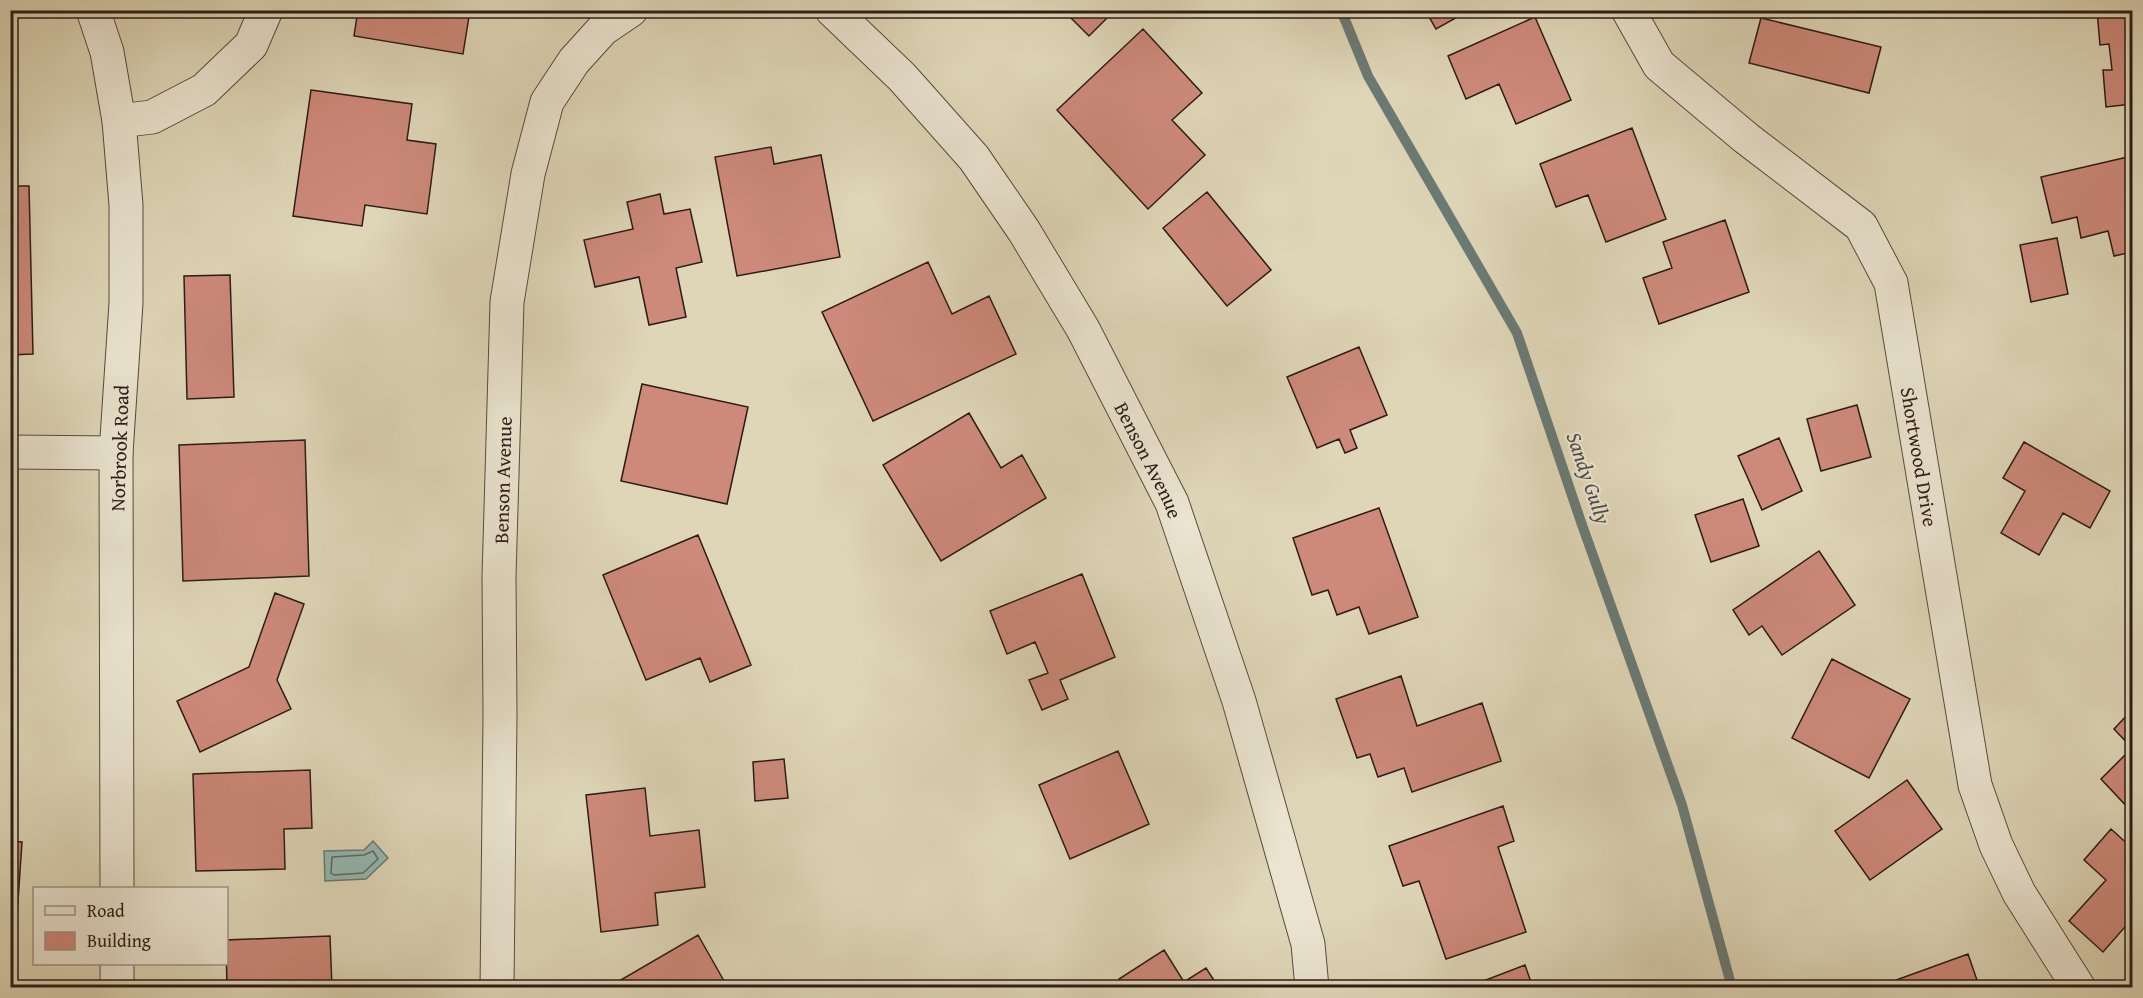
<svg xmlns="http://www.w3.org/2000/svg" width="2143" height="998" font-family="'Gentium Book Plus',serif">
	<rect width="100%" height="100%" fill="#ded6b7"/>
	<filter id="stains"><feTurbulence type="fractalNoise" baseFrequency=".00333" numOctaves="4"/><feColorMatrix values="0 0 0 0 .2 0 0 0 0 .09 0 0 0 0 .02 0 0 0 .5 -.17"/></filter>
	<radialGradient id="worn" r=".72"><stop offset=".6" stop-color="#630" stop-opacity="0"/><stop offset="1" stop-color="#630" stop-opacity=".3"/></radialGradient>
	<path fill="#93b9b2" stroke="#6a7a74" stroke-width="1.5" d="M 373,841 L 388,858 L 366,879 L 325,881 L 324,851 L 364,850 Z"/>
	<g fill="none" stroke-linecap="round" stroke-linejoin="round">
		<path stroke="#606a64" stroke-width="1.5" d="M 373,851 L 378,859 L 363,873 L 334,875 L 331,873 L 332,857 L 364,855 Z"/>
		<path stroke="#6a7a74" stroke-width="10" d="M 1341,10 L 1368,76 L 1517,333 L 1581,522 L 1682,805 L 1732,988"/>
	</g>
	<path fill="#cd897a" stroke="#2c1c17" stroke-width="1.5" d="M 358,10 L 470,10 L 463,54 L 354,36 Z
		M 1073,10 L 1115,10 L 1089,36 L 1068,15 Z
		M 1425,10 L 1470,10 L 1436,29 Z
		M 2097,10 L 2132,10 L 2132,104 L 2106,107 L 2103,70 L 2112,70 L 2109,44 L 2100,45 Z
		M 1535,17 L 1571,100 L 1516,124 L 1499,84 L 1466,99 L 1448,56 Z
		M 1761,18 L 1881,47 L 1869,93 L 1749,63 Z
		M 1143,29 L 1202,93 L 1172,120 L 1205,155 L 1148,209 L 1057,110 Z
		M 311,90 L 412,104 L 407,140 L 436,144 L 427,214 L 365,205 L 362,226 L 293,216 Z
		M 1632,128 L 1666,219 L 1606,242 L 1588,195 L 1556,207 L 1540,164 Z
		M 771,147 L 774,164 L 821,155 L 840,257 L 737,276 L 715,157 Z
		M 2132,156 L 2132,252 L 2114,256 L 2108,231 L 2081,238 L 2077,217 L 2052,223 L 2041,177 Z
		M 10,186 L 29,186 L 33,354 L 10,355 Z
		M 1207,192 L 1271,270 L 1227,306 L 1163,228 Z
		M 660,194 L 664,214 L 690,209 L 702,262 L 676,268 L 686,317 L 649,325 L 639,277 L 595,287 L 584,240 L 633,229 L 627,202 Z
		M 1725,220 L 1749,292 L 1659,324 L 1643,278 L 1672,268 L 1663,242 Z
		M 2057,238 L 2068,294 L 2031,302 L 2020,245 Z
		M 928,262 L 952,314 L 989,296 L 1016,354 L 873,421 L 822,312 Z
		M 230,275 L 234,397 L 187,399 L 184,276 Z
		M 1359,347 L 1387,415 L 1350,430 L 1357,448 L 1345,453 L 1339,439 L 1317,448 L 1287,377 Z
		M 642,384 L 748,407 L 727,504 L 621,481 Z
		M 1857,405 L 1871,457 L 1821,471 L 1807,419 Z
		M 969,413 L 1001,468 L 1022,455 L 1046,498 L 941,561 L 883,465 Z
		M 1779,438 L 1802,491 L 1762,510 L 1738,456 Z
		M 305,440 L 309,576 L 183,581 L 179,445 Z
		M 2024,442 L 2110,491 L 2090,528 L 2063,513 L 2039,555 L 2001,533 L 2025,491 L 2003,478 Z
		M 1743,499 L 1759,546 L 1711,562 L 1695,515 Z
		M 1379,508 L 1418,617 L 1369,634 L 1359,607 L 1337,615 L 1328,590 L 1312,595 L 1293,538 Z
		M 698,535 L 751,665 L 710,682 L 700,658 L 646,680 L 603,575 Z
		M 1819,551 L 1855,605 L 1782,655 L 1762,626 L 1749,635 L 1733,610 Z
		M 1082,574 L 1115,657 L 1060,680 L 1068,699 L 1042,710 L 1029,680 L 1048,673 L 1035,642 L 1007,654 L 990,611 Z
		M 275,593 L 304,604 L 277,680 L 291,709 L 200,752 L 177,701 L 249,667 Z
		M 1832,659 L 1910,699 L 1869,778 L 1792,738 Z
		M 1401,676 L 1417,726 L 1482,703 L 1501,761 L 1412,792 L 1404,768 L 1378,777 L 1370,754 L 1357,758 L 1336,699 Z
		M 2132,710 L 2132,812 L 2101,779 L 2132,748 L 2114,729 Z
		M 1118,751 L 1149,824 L 1070,859 L 1039,785 Z
		M 784,759 L 788,798 L 755,801 L 753,762 Z
		M 310,770 L 312,828 L 284,829 L 285,869 L 196,871 L 193,774 Z
		M 1907,780 L 1942,829 L 1870,880 L 1835,831 Z
		M 645,788 L 650,836 L 699,830 L 705,887 L 655,893 L 658,925 L 601,932 L 586,795 Z
		M 1503,806 L 1514,841 L 1498,847 L 1526,932 L 1446,959 L 1419,881 L 1403,886 L 1389,846 Z
		M 2111,829 L 2132,848 L 2132,919 L 2103,952 L 2069,921 L 2106,880 L 2084,860 Z
		M 10,841 L 22,842 L 14,960 L 10,959 Z
		M 698,935 L 728,988 L 607,988 Z
		M 330,936 L 332,988 L 227,988 L 226,940 Z
		M 1164,950 L 1184,982 L 1206,968 L 1219,988 L 1125,988 L 1119,979 Z
		M 1968,954 L 1979,986 L 1890,988 L 1888,983 Z
		M 1525,965 L 1533,988 L 1465,988 Z"/>
	<g fill="none" stroke-linecap="round" stroke-linejoin="round">
		<defs>
			<g id="minor">
				<path d="M 93,10 L 107,52 L 119,121 L 126,205 L 126,303 L 116,453 L 117,888"/>
				<path id="s1" d="M 832,10 L 902,77 L 974,158 L 1024,231 L 1083,329 L 1172,503 L 1239,701 L 1308,944 L 1312,988"/>
				<path id="s2" d="M 1628,10 L 1659,65 L 1746,138 L 1861,226 L 1891,283 L 1975,785 L 1996,845 L 2019,893 L 2079,988"/>
				<path d="M 119,121 L 152,117 L 204,90 L 251,45 L 266,10"/>
				<path d="M 10,452 L 116,453"/>
				<path d="M 117,964 L 117,988"/>
				<path id="s3" d="M 497,988 L 500,715 L 499,577 L 507,302 L 528,174 L 547,102 L 574,61 L 603,29 L 631,10"/>
			</g>
		</defs>
		<use href="#minor" stroke="#584a3f" stroke-width="35"/>
		<use href="#minor" stroke="#eae4d0" stroke-width="33"/>
	</g>
	<g text-anchor="middle" dominant-baseline="central" stroke-width="4.5" stroke-linejoin="round" paint-order="stroke">
		<g font-size="20" fill="#2c1c17" stroke="#eae4d0">
			<text transform="translate(119 448) rotate(-88)">Norbrook Road</text>
			<text stroke="none"><textPath href="#s2" startOffset="562">Shortwood Drive</textPath></text>
			<text stroke="none"><textPath href="#s1" startOffset="555">Benson Avenue</textPath></text>
			<text stroke="none"><textPath href="#s3" startOffset="508">Benson Avenue</textPath></text>
		</g>
		<g font-size="21" font-style="italic" fill="#4b4b46" stroke="#eae4d0">
			<text transform="translate(1589 478) rotate(71)">Sandy Gully</text>
		</g>
	</g>
	<rect width="2143" height="998" fill="none" stroke="#ded6b7" stroke-width="36"/>
	<rect x="12" y="12" width="2119" height="974" fill="none" stroke="#2c1c17" stroke-width="3"/>
	<rect x="18" y="18" width="2107" height="962" fill="none" stroke="#2c1c17" stroke-width="1.5"/>
	<rect x="33" y="887" width="195" height="78" fill="#eae4d0" stroke="#9e9486" stroke-width="1.5"/>
	<rect x="45" y="906" width="30" height="9" fill="#eae4d0" stroke="#9e9486" stroke-width="1.5"/>
	<text x="87" y="917" font-size="18" fill="#2c1c17">Road</text>
	<rect x="45" y="932" width="30" height="18" fill="#cd897a" stroke="#9e9486" stroke-width="1.5"/>
	<text x="87" y="947" font-size="18" fill="#2c1c17">Building</text>
	<rect width="100%" height="100%" filter="url(#stains)"/>
	<rect width="100%" height="100%" fill="url(#worn)"/>
</svg>
